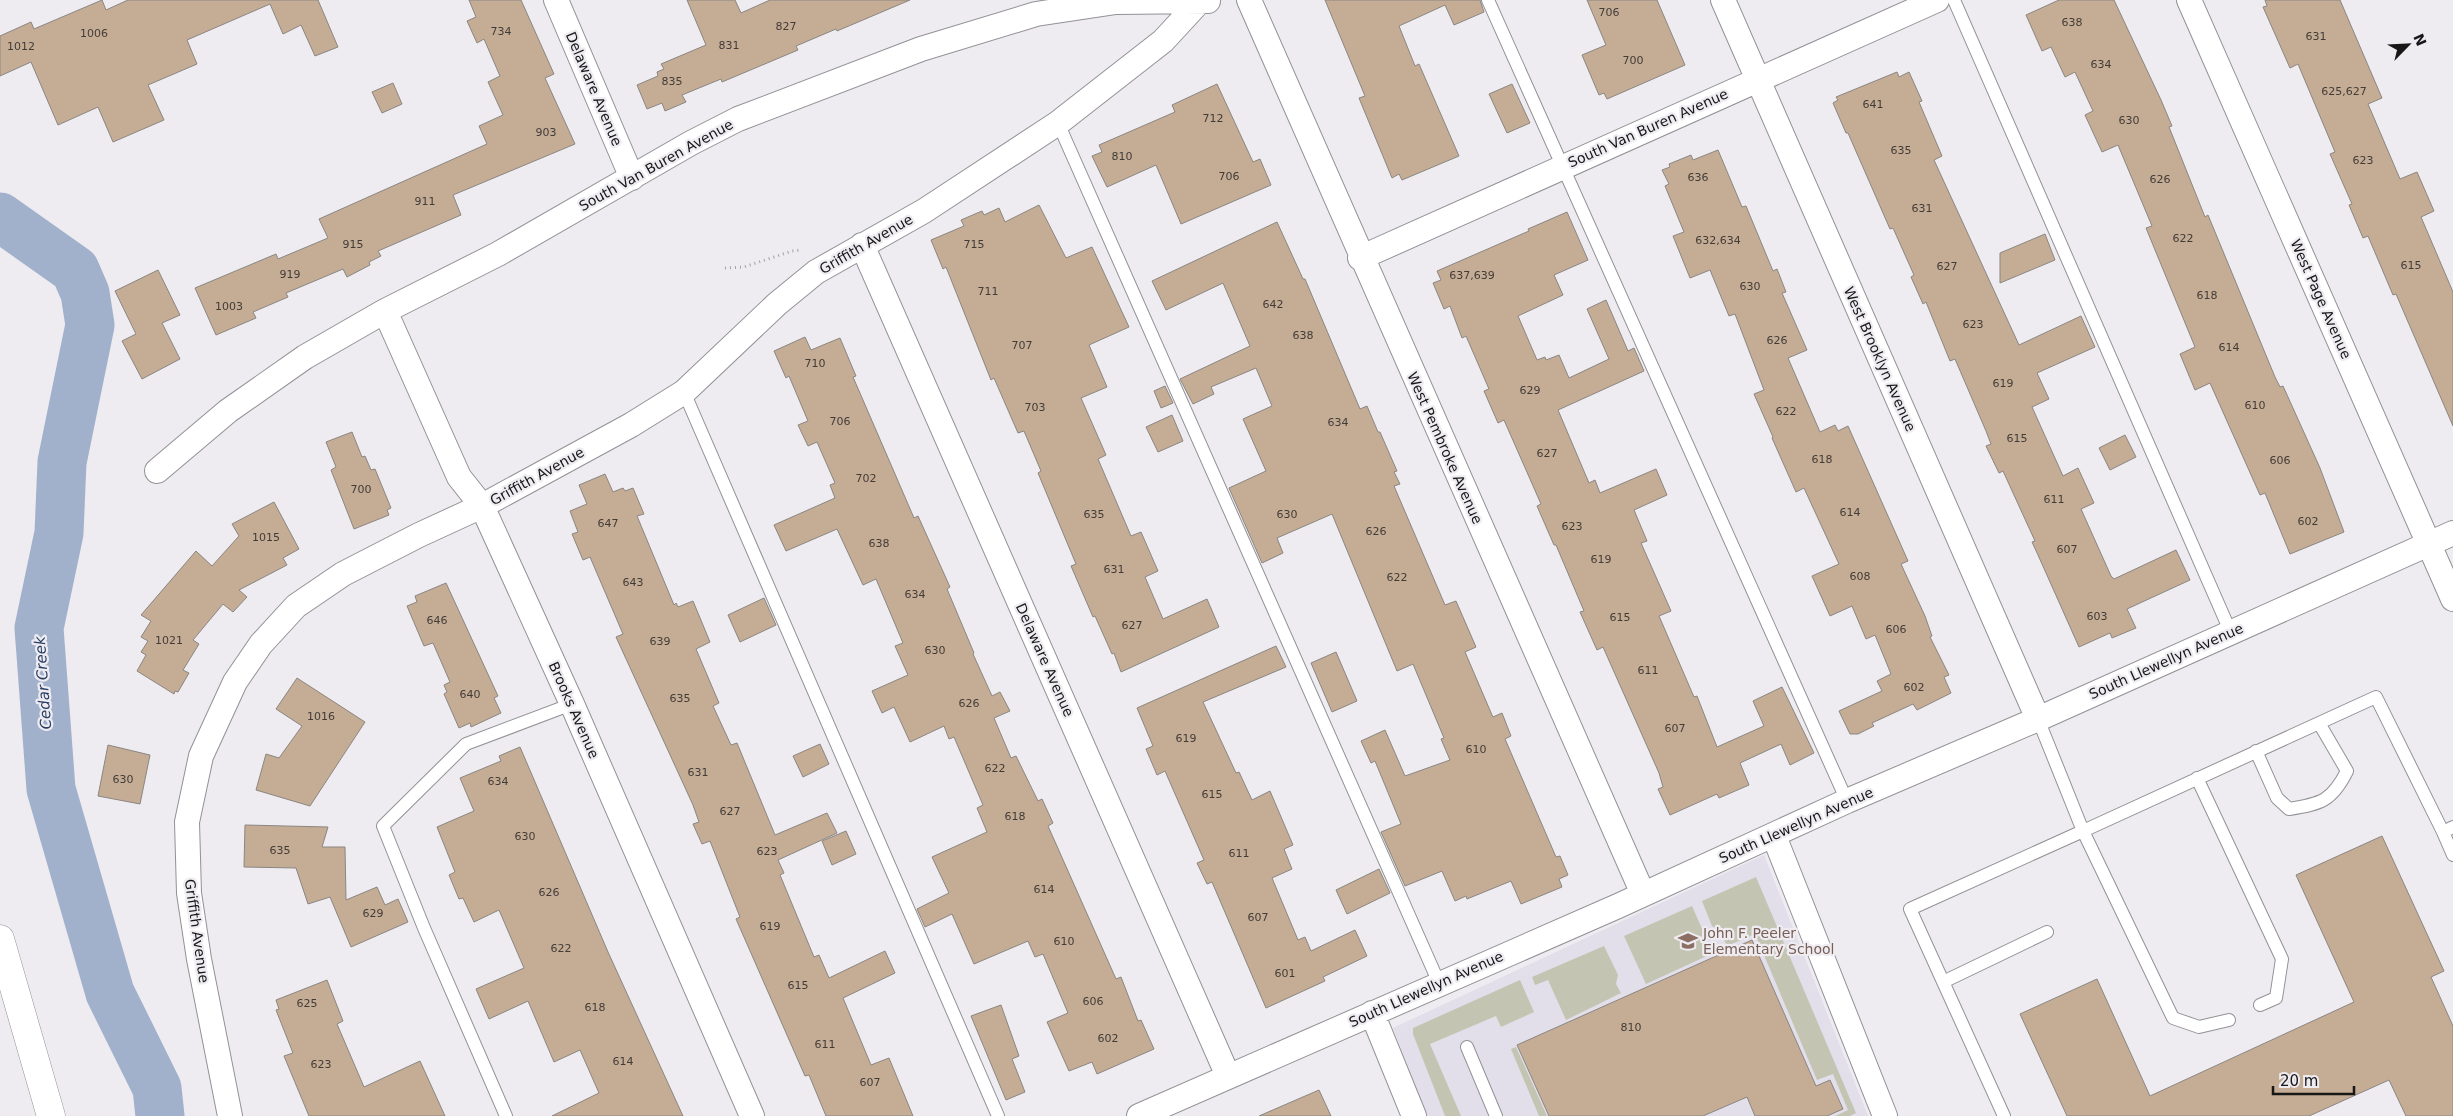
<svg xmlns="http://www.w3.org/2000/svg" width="2453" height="1116" font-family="'DejaVu Sans',sans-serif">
	<rect width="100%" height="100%" fill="#eeecf1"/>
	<path fill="#e2deea" d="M 1764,855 L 1868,1116 L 1427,1116 L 1393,1028 Z"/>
	<path fill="#c3c5b2" d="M 1756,877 L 1856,1113 L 1850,1116 L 1835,1116 L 1848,1110 L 1833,1074 L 1817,1080 L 1755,934 L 1727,946 L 1720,931 L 1712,926 L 1702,901 Z
		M 1692,906 L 1703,931 L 1703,939 L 1709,955 L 1646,984 L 1624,936 Z
		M 1604,946 L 1618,975 L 1616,984 L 1621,993 L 1566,1020 L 1548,980 L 1535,985 L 1532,977 Z
		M 1520,980 L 1534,1012 L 1501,1027 L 1496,1016 L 1430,1044 L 1461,1116 L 1445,1116 L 1413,1034 L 1413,1028 Z
		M 1516,1047 L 1547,1116 L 1539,1116 L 1511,1049 Z"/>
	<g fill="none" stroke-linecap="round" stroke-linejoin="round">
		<path stroke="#a1b1cc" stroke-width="49" d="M 0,217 L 75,270 L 85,293 L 90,325 L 62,462 L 59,533 L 39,628 L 51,789 L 110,993 L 157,1088 L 160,1116"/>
	</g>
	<path fill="#c5ac95" stroke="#8a8682" d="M 102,0 L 106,10 L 128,0 L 318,0 L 338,47 L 315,56 L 301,25 L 283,34 L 270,4 L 187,40 L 197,64 L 148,85 L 164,120 L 113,142 L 98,107 L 58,125 L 31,62 L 0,76 L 0,36 L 31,22 L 34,29 Z
		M 469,0 L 521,0 L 554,74 L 545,78 L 575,144 L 453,195 L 461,215 L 378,251 L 381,256 L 369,262 L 370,265 L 347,277 L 343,269 L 286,293 L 288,297 L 253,312 L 256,318 L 216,335 L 195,288 L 276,254 L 278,259 L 328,238 L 319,219 L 487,144 L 479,126 L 503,115 L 488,82 L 500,76 L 484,39 L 477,43 L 467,21 L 476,17 Z
		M 687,0 L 735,0 L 741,13 L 770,0 L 910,0 L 837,31 L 836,29 L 796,46 L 798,50 L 722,82 L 721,79 L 682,95 L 686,102 L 665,111 L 662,103 L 647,109 L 637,85 L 658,76 L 657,72 L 664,69 L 661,64 L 706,45 Z
		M 1325,0 L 1480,0 L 1484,12 L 1454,25 L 1445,5 L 1399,26 L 1415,66 L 1419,64 L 1459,156 L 1402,180 L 1399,174 L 1392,178 L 1359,98 L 1365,96 Z
		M 1587,0 L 1657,0 L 1685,65 L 1607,99 L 1604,93 L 1599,95 L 1582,55 L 1606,45 Z
		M 2059,0 L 2114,0 L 2161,100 L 2172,126 L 2169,127 L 2205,217 L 2208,215 L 2275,377 L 2280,387 L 2283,386 L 2320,468 L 2344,532 L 2290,554 L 2265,493 L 2260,495 L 2210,383 L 2195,390 L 2180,354 L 2195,347 L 2146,228 L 2152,226 L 2118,145 L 2102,152 L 2085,115 L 2093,111 L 2075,72 L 2065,77 L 2051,47 L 2042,51 L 2026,15 Z
		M 2265,0 L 2340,0 L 2382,98 L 2368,104 L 2400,179 L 2417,172 L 2434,211 L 2421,217 L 2453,292 L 2453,426 L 2396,294 L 2393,295 L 2368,236 L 2363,238 L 2349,205 L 2352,204 L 2330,154 L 2335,152 L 2298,64 L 2290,68 L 2263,7 L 2267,6 Z
		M 1897,72 L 1899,77 L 1909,72 L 1922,101 L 1919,102 L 1942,156 L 1934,160 L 2019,345 L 2081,316 L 2095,347 L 2037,373 L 2049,399 L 2032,407 L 2063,476 L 2078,468 L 2094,503 L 2081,509 L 2111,576 L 2114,579 L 2176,550 L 2190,580 L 2127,609 L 2136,628 L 2112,638 L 2110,633 L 2079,647 L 2038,555 L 2032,542 L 2035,541 L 2003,471 L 1999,473 L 1986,446 L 1991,444 L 1986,431 L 1955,359 L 1950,361 L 1926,302 L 1923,304 L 1911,277 L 1914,275 L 1893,228 L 1890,229 L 1848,133 L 1846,133 L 1833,103 L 1838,100 L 1836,97 Z
		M 393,83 L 402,104 L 382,113 L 372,92 Z
		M 1217,84 L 1253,162 L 1260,159 L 1271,185 L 1181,224 L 1156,165 L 1107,187 L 1092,156 L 1102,152 L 1099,145 L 1175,112 L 1172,105 Z
		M 1512,84 L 1530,123 L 1507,133 L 1489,94 Z
		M 1718,150 L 1742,207 L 1746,206 L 1773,271 L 1777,269 L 1786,292 L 1782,293 L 1807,350 L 1788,358 L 1820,432 L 1835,425 L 1838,431 L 1848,426 L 1908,561 L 1901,564 L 1925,616 L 1932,636 L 1930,637 L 1949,675 L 1944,677 L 1951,693 L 1917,710 L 1913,704 L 1872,723 L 1874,726 L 1858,734 L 1850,734 L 1839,711 L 1882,691 L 1877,681 L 1891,674 L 1875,635 L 1866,639 L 1852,606 L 1830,616 L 1812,576 L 1839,564 L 1804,488 L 1796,492 L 1772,438 L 1773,437 L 1754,394 L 1764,390 L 1735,314 L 1729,316 L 1710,270 L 1690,278 L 1673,236 L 1684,232 L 1665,186 L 1669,184 L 1662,170 L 1670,167 L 1669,164 L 1691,155 L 1693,160 Z
		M 1039,205 L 1066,258 L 1092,247 L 1129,327 L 1089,345 L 1107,387 L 1081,398 L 1106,455 L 1098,459 L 1131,536 L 1141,532 L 1158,571 L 1145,577 L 1163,619 L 1207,599 L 1219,627 L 1121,672 L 1114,653 L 1112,654 L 1095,616 L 1093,617 L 1071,566 L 1076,564 L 1038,473 L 1041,471 L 1024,431 L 1018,433 L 994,378 L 991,380 L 946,267 L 943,269 L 931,240 L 964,226 L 961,220 L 982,211 L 984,215 L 999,208 L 1005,222 Z
		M 1567,212 L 1588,260 L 1554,275 L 1563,295 L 1518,316 L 1537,360 L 1545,357 L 1546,360 L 1559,355 L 1569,378 L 1609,359 L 1587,309 L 1606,300 L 1628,351 L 1634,348 L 1644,371 L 1558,410 L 1589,483 L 1595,480 L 1600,493 L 1656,469 L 1667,495 L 1634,510 L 1647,541 L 1641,543 L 1671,611 L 1659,616 L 1694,697 L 1697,696 L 1717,747 L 1764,726 L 1753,701 L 1782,687 L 1814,753 L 1790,765 L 1781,744 L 1740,763 L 1749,785 L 1719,798 L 1717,794 L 1670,815 L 1658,789 L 1663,787 L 1659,773 L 1603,647 L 1597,650 L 1580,612 L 1584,611 L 1556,545 L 1554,545 L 1537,506 L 1541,504 L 1504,420 L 1498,423 L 1484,391 L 1489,389 L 1466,336 L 1462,338 L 1450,306 L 1444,309 L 1433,283 L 1441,280 L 1437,271 L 1529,231 L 1528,229 Z
		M 1277,222 L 1303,279 L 1305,279 L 1360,409 L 1367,406 L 1378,432 L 1380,432 L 1397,471 L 1394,472 L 1400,484 L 1394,486 L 1445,605 L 1456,601 L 1476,647 L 1465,652 L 1492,715 L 1493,717 L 1502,713 L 1511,736 L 1505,739 L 1556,857 L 1560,856 L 1568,875 L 1559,879 L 1562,887 L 1521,904 L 1511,881 L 1467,899 L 1466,896 L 1455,901 L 1442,871 L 1405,886 L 1381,832 L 1401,824 L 1375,761 L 1371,763 L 1361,741 L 1385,730 L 1405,776 L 1450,760 L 1441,739 L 1444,738 L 1413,664 L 1397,671 L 1332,514 L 1277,538 L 1283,553 L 1262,563 L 1229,488 L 1266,471 L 1243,419 L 1272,406 L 1256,368 L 1211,387 L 1214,394 L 1193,404 L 1180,379 L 1250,346 L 1223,283 L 1166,310 L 1152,281 Z
		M 2045,234 L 2055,260 L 2000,283 L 2000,253 Z
		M 158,270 L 180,315 L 162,323 L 180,359 L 142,379 L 122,341 L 136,334 L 115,291 Z
		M 805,337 L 811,350 L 840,338 L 856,376 L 853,377 L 895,474 L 914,518 L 918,516 L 950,587 L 947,589 L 974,653 L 973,654 L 992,696 L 1000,692 L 1010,711 L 994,718 L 1011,758 L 1016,756 L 1038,801 L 1042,799 L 1053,823 L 1048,826 L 1116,979 L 1121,977 L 1138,1021 L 1141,1020 L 1154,1049 L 1097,1074 L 1092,1062 L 1069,1071 L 1047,1022 L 1068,1013 L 1043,954 L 1035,957 L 1028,941 L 974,964 L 952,914 L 925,927 L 917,909 L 949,893 L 932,857 L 987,832 L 977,808 L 983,805 L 954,737 L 949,739 L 944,726 L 910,742 L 894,707 L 882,713 L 872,691 L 908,675 L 895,646 L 903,643 L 876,579 L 863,585 L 837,529 L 786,551 L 774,525 L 835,498 L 830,485 L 835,483 L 817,442 L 808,446 L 798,425 L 808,421 L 789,376 L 786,378 L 774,351 Z
		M 1165,386 L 1173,403 L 1161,408 L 1154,391 Z
		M 1172,415 L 1183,441 L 1158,452 L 1146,427 Z
		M 352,432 L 362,457 L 365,456 L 371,470 L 375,469 L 391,508 L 387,510 L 389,515 L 354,529 L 331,470 L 336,467 L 326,442 Z
		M 2125,435 L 2136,457 L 2110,470 L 2099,448 Z
		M 605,474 L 613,492 L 623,488 L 625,491 L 633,488 L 644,514 L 637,516 L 674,605 L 676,603 L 678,607 L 693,601 L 710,642 L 696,649 L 719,703 L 713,706 L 731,745 L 737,743 L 775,835 L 827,813 L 837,833 L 778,860 L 784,873 L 780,875 L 814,957 L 819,955 L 829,978 L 885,951 L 895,973 L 843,998 L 871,1065 L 889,1058 L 913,1116 L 826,1116 L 809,1075 L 805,1076 L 736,919 L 740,917 L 710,841 L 702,844 L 693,824 L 699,822 L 693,805 L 616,637 L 623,634 L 590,557 L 583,560 L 572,534 L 578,532 L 570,511 L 587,504 L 579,485 Z
		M 274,502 L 299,549 L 283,558 L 287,565 L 239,590 L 247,597 L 233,612 L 223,604 L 193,640 L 199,644 L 183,670 L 189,673 L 178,692 L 175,691 L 174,694 L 137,671 L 146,655 L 141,652 L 148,641 L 141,637 L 151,621 L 141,615 L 196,551 L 212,566 L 239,536 L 232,524 Z
		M 446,583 L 498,696 L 494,698 L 501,713 L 471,727 L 470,723 L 459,728 L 444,694 L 447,692 L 444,685 L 450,682 L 433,643 L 424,646 L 407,606 L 417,602 L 415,596 Z
		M 764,598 L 776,625 L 740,642 L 728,615 Z
		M 1276,646 L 1286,667 L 1203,702 L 1236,773 L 1239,772 L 1252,800 L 1270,791 L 1293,845 L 1284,849 L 1292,869 L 1272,878 L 1298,940 L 1305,937 L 1311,951 L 1355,930 L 1367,956 L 1323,977 L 1325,981 L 1266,1008 L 1212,882 L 1207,884 L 1197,863 L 1204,860 L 1165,771 L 1157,775 L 1146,749 L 1153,746 L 1137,708 Z
		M 1336,652 L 1357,701 L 1332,712 L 1311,663 Z
		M 297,678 L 365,722 L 310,806 L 256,790 L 266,754 L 279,758 L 302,726 L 276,709 Z
		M 820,744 L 829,764 L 803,777 L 793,756 Z
		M 108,745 L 150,755 L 140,804 L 98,796 Z
		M 520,747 L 608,952 L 683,1116 L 552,1116 L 599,1093 L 580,1050 L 554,1062 L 528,1001 L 489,1019 L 476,989 L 524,968 L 499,910 L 474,922 L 463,898 L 459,899 L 449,875 L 455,872 L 437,827 L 474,811 L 460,778 L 501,761 L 499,756 Z
		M 245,825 L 328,827 L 322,847 L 345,847 L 346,900 L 377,887 L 385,905 L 398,899 L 408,922 L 351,947 L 330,897 L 308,904 L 296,868 L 244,867 Z
		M 846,831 L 856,854 L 832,865 L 822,841 Z
		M 2382,836 L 2444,971 L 2431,977 L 2453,1026 L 2453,1116 L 2406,1116 L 2389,1080 L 2309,1116 L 2067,1116 L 2020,1014 L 2097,979 L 2150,1096 L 2354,1002 L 2296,875 Z
		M 1379,869 L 1390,893 L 1347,914 L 1336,890 Z
		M 1752,940 L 1816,1086 L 1830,1080 L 1843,1109 L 1827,1116 L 1755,1116 L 1747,1097 L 1703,1116 L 1549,1116 L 1517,1045 Z
		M 327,980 L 343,1021 L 337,1024 L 364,1087 L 420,1061 L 445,1116 L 309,1116 L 284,1056 L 293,1053 L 276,1010 L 279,1009 L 276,1000 Z
		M 1001,1005 L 1019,1056 L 1012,1059 L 1025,1092 L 1006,1100 L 971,1016 Z
		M 1319,1090 L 1331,1116 L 1259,1116 Z"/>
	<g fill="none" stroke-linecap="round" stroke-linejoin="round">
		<defs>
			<path id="service" d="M 1488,0 L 1847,801
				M 1954,0 L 2231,633
				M 1058,123 L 1439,983
				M 684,392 L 998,1116
				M 2038,719 L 2083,831 L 2376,697 L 2443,832 L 2453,827
				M 2256,751 L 2277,798 L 2289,809 C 2321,804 2332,801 2347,771 L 2319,723
				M 2197,778 L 2282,959 L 2276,998 L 2260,1005
				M 2443,832 L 2453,855
				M 1943,982 L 2047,932
				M 1467,1047 L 1496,1116
				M 506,1116 L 424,928 L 383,826 L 466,744 L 572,704
				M 2004,1116 L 1910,909 L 2083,831 L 2173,1018 L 2199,1027 L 2229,1020"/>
			<path id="minor" d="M 556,0 L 632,178
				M 1249,0 L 1643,894
				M 1723,0 L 2038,719
				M 2189,0 L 2453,599
				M 862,245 L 1228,1076
				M 1360,258 L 1937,0
				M 385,311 L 459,477 L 482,506 L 572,704 L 752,1116
				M 157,471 L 228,411 L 305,357 L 385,311 L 498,254 L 691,143 L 738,119 L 921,49 L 1036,14 L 1116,2 L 1208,1
				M 1774,836 L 1885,1116
				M 1372,1013 L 1414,1116
				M 230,1116 L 199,959 L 189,893 L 187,822 L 201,756 L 235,682 L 261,644 L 296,606 L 343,574 L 419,535 L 482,506 L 631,425 L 684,392 L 777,304 L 816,272 L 924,211 L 1058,123 L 1163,41 L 1199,2
				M 1139,1116 L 1618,906 L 1847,801 L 2038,719 L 2453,533"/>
			<path id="tertiary" d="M 0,939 L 51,1116"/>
		</defs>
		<use href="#service" stroke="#929196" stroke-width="14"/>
		<use href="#minor" stroke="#929196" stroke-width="26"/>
		<use href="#tertiary" stroke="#929196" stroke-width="29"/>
		<path stroke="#a3a2a5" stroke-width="3" stroke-dasharray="1 4" stroke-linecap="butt" d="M 725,268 L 744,267 L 792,251 L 801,250"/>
		<use href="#service" stroke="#fff" stroke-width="12"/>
		<use href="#minor" stroke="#fff" stroke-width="24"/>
		<use href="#tertiary" stroke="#fff" stroke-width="28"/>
	</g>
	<defs>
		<symbol id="school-bare" viewBox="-9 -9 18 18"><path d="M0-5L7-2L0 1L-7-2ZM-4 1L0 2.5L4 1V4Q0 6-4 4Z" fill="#8d6e63" stroke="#eeecf1" stroke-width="2.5" paint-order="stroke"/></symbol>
	</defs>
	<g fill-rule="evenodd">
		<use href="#school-bare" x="1674" y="927" width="28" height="28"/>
	</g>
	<g text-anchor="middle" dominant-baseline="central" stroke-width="4.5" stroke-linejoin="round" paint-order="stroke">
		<g font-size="11" fill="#423c37">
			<text x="1609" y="12">706</text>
			<text x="2072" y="22">638</text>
			<text x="786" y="26">827</text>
			<text x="501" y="31">734</text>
			<text x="94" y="33">1006</text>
			<text x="2316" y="36">631</text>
			<text x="729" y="45">831</text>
			<text x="21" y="46">1012</text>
			<text x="1633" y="60">700</text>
			<text x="2101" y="64">634</text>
			<text x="672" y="81">835</text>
			<text x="2344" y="91">625,627</text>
			<text x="1873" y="104">641</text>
			<text x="1213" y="118">712</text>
			<text x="2129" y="120">630</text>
			<text x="546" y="132">903</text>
			<text x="1901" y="150">635</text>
			<text x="1122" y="156">810</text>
			<text x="2363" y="160">623</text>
			<text x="1229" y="176">706</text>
			<text x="1698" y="177">636</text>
			<text x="2160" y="179">626</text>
			<text x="425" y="201">911</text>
			<text x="1922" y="208">631</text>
			<text x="2183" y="238">622</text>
			<text x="1718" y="240">632,634</text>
			<text x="353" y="244">915</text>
			<text x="974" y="244">715</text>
			<text x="2411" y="265">615</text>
			<text x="1947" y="266">627</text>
			<text x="290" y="274">919</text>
			<text x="1472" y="275">637,639</text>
			<text x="1750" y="286">630</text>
			<text x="988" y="291">711</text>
			<text x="2207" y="295">618</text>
			<text x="1273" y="304">642</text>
			<text x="229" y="306">1003</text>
			<text x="1973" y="324">623</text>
			<text x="1303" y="335">638</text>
			<text x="1777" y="340">626</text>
			<text x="1022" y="345">707</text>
			<text x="2229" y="347">614</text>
			<text x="815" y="363">710</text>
			<text x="2003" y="383">619</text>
			<text x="1530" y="390">629</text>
			<text x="2255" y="405">610</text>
			<text x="1035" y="407">703</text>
			<text x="1786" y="411">622</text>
			<text x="840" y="421">706</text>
			<text x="1338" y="422">634</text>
			<text x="2017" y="438">615</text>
			<text x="1547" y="453">627</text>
			<text x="1822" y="459">618</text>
			<text x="2280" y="460">606</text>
			<text x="866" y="478">702</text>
			<text x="361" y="489">700</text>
			<text x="2054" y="499">611</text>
			<text x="1850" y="512">614</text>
			<text x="1094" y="514">635</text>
			<text x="1287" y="514">630</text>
			<text x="2308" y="521">602</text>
			<text x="608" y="523">647</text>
			<text x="1572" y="526">623</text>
			<text x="1376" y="531">626</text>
			<text x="266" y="537">1015</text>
			<text x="879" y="543">638</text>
			<text x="2067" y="549">607</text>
			<text x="1601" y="559">619</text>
			<text x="1114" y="569">631</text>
			<text x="1860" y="576">608</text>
			<text x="1397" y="577">622</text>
			<text x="633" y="582">643</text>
			<text x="915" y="594">634</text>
			<text x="2097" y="616">603</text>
			<text x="1620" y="617">615</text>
			<text x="437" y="620">646</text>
			<text x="1132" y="625">627</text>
			<text x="1896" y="629">606</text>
			<text x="169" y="640">1021</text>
			<text x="660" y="641">639</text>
			<text x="935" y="650">630</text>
			<text x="1648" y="670">611</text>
			<text x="1914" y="687">602</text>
			<text x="470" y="694">640</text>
			<text x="680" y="698">635</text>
			<text x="969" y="703">626</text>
			<text x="321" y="716">1016</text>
			<text x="1675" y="728">607</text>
			<text x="1186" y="738">619</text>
			<text x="1476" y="749">610</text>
			<text x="995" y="768">622</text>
			<text x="698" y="772">631</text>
			<text x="123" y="779">630</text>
			<text x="498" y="781">634</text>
			<text x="1212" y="794">615</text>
			<text x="730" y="811">627</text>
			<text x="1015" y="816">618</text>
			<text x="525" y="836">630</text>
			<text x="280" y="850">635</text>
			<text x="767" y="851">623</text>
			<text x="1239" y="853">611</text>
			<text x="1044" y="889">614</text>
			<text x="549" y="892">626</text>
			<text x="373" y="913">629</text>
			<text x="1258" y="917">607</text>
			<text x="770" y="926">619</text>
			<text x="1064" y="941">610</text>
			<text x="561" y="948">622</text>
			<text x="1285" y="973">601</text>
			<text x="798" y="985">615</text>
			<text x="1093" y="1001">606</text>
			<text x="307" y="1003">625</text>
			<text x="595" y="1007">618</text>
			<text x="1631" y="1027">810</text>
			<text x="1108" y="1038">602</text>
			<text x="825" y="1044">611</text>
			<text x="623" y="1061">614</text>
			<text x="321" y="1064">623</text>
			<text x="870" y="1082">607</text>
		</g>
		<g font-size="14" fill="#171718" stroke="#eeecf1">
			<text transform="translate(594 89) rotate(67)">Delaware Avenue</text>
			<text transform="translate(1648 128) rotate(-24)">South Van Buren Avenue</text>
			<text transform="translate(656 165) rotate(-29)">South Van Buren Avenue</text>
			<text transform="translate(866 244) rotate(-30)">Griffith Avenue</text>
			<text transform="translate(2321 299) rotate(66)">West Page Avenue</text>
			<text transform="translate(1880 359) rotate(66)">West Brooklyn Avenue</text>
			<text transform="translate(1445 448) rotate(66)">West Pembroke Avenue</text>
			<text transform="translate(537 476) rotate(-29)">Griffith Avenue</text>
			<text transform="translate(1045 660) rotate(66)">Delaware Avenue</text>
			<text transform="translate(2166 661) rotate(-24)">South Llewellyn Avenue</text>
			<text transform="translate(574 710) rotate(66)">Brooks Avenue</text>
			<text transform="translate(1796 825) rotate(-24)">South Llewellyn Avenue</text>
			<text transform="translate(197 931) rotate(82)">Griffith Avenue</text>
			<text transform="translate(1426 989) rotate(-24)">South Llewellyn Avenue</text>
		</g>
		<g font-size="14" fill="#785e54" stroke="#eeecf1" text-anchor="start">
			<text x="1703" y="933">John F. Peeler<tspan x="1703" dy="16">Elementary School</tspan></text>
		</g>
		<g font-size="15" font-style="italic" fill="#293f66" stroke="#eeecf1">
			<text transform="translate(43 683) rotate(-94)">Cedar Creek</text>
		</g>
	</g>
	<g transform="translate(2408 45) rotate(66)" stroke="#eeecf1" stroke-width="4" paint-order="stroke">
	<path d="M0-4L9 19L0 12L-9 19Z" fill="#171718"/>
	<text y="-8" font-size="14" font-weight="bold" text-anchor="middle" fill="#171718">N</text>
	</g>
	<path d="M2273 1086v8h81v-8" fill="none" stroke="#171718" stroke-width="2.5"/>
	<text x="2280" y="1086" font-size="15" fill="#171718" stroke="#eeecf1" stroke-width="4" paint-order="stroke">20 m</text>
</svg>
